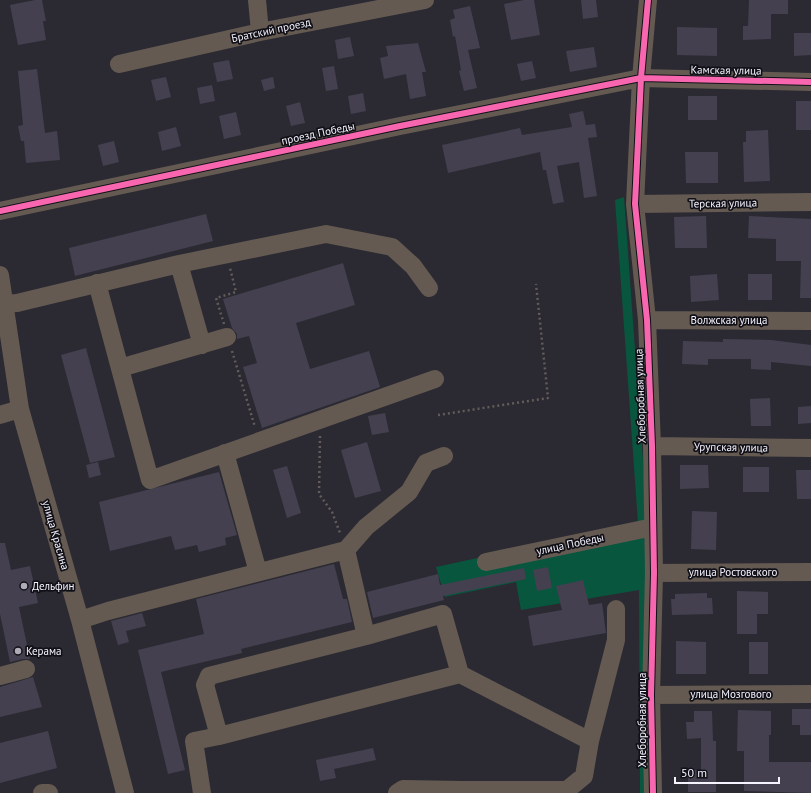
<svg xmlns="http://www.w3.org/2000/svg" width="811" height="793" font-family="'PT Sans',sans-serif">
	<rect width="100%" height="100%" fill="#2b2a32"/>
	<path fill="#08563e" d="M 624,197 L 649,544 L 648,793 L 640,793 L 639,590 L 521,610 L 516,582 L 445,597 L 436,567 L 638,523 L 615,200 Z"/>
	<path fill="#444050" d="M 35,0 L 42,0 L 46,21 L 43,21 L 46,40 L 18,45 L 10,5 Z
		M 524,0 L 534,0 L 540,35 L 511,40 L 504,4 Z
		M 581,0 L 596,0 L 598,17 L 583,19 Z
		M 749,0 L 788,0 L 788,14 L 771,14 L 771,39 L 743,40 L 743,26 L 748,26 Z
		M 470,6 L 480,48 L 468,50 L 477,88 L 464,91 L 459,71 L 461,70 L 455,36 L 453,37 L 450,20 L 455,18 L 453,10 Z
		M 677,27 L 717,28 L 717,56 L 677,55 Z
		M 794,33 L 811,33 L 811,55 L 794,56 Z
		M 350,37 L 354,56 L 338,59 L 335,40 Z
		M 418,43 L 426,72 L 422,72 L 426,96 L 410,99 L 406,74 L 384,79 L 380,58 L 388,56 L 386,46 Z
		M 594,47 L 597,67 L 570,72 L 566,51 Z
		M 229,60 L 233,79 L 217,82 L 213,63 Z
		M 532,61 L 536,78 L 521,81 L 517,64 Z
		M 334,66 L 338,89 L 326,91 L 322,68 Z
		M 37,69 L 45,133 L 57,131 L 60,160 L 26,163 L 24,141 L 21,141 L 18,126 L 23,125 L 18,71 Z
		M 166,77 L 171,97 L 156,101 L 151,80 Z
		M 273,77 L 275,88 L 264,91 L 261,80 Z
		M 212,85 L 215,101 L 200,104 L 197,88 Z
		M 363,93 L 366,111 L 351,114 L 348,96 Z
		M 688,96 L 717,96 L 717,120 L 688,120 Z
		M 796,101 L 811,101 L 811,130 L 796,130 Z
		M 300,102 L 305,123 L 291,126 L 286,106 Z
		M 583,111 L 586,125 L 595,124 L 597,137 L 588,138 L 597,196 L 584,198 L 579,162 L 557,166 L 564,202 L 553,204 L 546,170 L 543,170 L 540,152 L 448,173 L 442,145 L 520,128 L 522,135 L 572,127 L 569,114 Z
		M 236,112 L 241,135 L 224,139 L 219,116 Z
		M 176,127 L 181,146 L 162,151 L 158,132 Z
		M 768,130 L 770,181 L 744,182 L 743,142 L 746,142 L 746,131 Z
		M 114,141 L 119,162 L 103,166 L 98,145 Z
		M 685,152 L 718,152 L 718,183 L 686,183 Z
		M 206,214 L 213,241 L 75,276 L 69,248 Z
		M 706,216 L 707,248 L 675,248 L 674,217 Z
		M 749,216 L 811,219 L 811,298 L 800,298 L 801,261 L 776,261 L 776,239 L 748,238 Z
		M 343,263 L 355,305 L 296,323 L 310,369 L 369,351 L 380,387 L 262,428 L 243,367 L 257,363 L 249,336 L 237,339 L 237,334 L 232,328 L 223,299 Z
		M 717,274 L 719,300 L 691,302 L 690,276 Z
		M 748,274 L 772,274 L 772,300 L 748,300 Z
		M 723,339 L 771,340 L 811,345 L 811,366 L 771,362 L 771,370 L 751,369 L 751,359 L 708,359 L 708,365 L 682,364 L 683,341 L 723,342 Z
		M 86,348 L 115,457 L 90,463 L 61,355 Z
		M 770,398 L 771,426 L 751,426 L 750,399 Z
		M 811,406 L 811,423 L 798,424 L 798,407 Z
		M 385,413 L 389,432 L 372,435 L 368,416 Z
		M 367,442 L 381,491 L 355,498 L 341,450 Z
		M 98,462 L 101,475 L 89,478 L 86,465 Z
		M 680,465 L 708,465 L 709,488 L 680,489 Z
		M 287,466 L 301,513 L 287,518 L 273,470 Z
		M 743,467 L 769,467 L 769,492 L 743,492 Z
		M 796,470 L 811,470 L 811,499 L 797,499 Z
		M 219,472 L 237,535 L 225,538 L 226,545 L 199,552 L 197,545 L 175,550 L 171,536 L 110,551 L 99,502 Z
		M 692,511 L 717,512 L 716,550 L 691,549 Z
		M 0,543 L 5,543 L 11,570 L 30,566 L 38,603 L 19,607 L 30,659 L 23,659 L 10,662 L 0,614 Z
		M 334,564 L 343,599 L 347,599 L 352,622 L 241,649 L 242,653 L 161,672 L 185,770 L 168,774 L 138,650 L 204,634 L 196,599 Z
		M 548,567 L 552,588 L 537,591 L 533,570 Z
		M 524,568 L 526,579 L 443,596 L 444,600 L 373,618 L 367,592 L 438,574 L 440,585 Z
		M 583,580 L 589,605 L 602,603 L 606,633 L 533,646 L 528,616 L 562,610 L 556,586 Z
		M 737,591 L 768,592 L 768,614 L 757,614 L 757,634 L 737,634 Z
		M 707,593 L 707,598 L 712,598 L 713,614 L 672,615 L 671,599 L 675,599 L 675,594 Z
		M 142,613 L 146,626 L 126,631 L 129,642 L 118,645 L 111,621 Z
		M 676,641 L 706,642 L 706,674 L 676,674 Z
		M 749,642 L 768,642 L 768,674 L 749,674 Z
		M 33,677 L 42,707 L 0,717 L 0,687 Z
		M 792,709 L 811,709 L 811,735 L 800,735 L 800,725 L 792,725 Z
		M 738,710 L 771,711 L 771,735 L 769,735 L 769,762 L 811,762 L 811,793 L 744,791 L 744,751 L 737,751 Z
		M 694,711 L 712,711 L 713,741 L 716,741 L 716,792 L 688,792 L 688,770 L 701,770 L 701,738 L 687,739 L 686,722 L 694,722 Z
		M 48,731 L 57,768 L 0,783 L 0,743 Z
		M 373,748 L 376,760 L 334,769 L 336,778 L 320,781 L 316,760 Z"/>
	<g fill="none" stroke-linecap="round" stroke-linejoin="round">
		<path stroke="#635c59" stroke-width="2.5" stroke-dasharray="2 3" stroke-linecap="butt" d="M 224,324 L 216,298 L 236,292 L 230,268
			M 232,351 L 255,427
			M 438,415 L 548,398 L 536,284
			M 320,436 L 319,494 L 332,512 L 340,533"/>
		<path stroke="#645a51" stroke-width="18" d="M 257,0 L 260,32
			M 648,0 L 641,78 L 635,204 L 647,320 L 652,446 L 654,573 L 651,695 L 653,793
			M 119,64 L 260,32 L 425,0
			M 635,204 L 811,202
			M 0,211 L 400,126 L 641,78 L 811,82
			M 179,264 L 202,345
			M 0,275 L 20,409 L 80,620 L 125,793
			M 97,283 L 150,480 L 435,379
			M 4,304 L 17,303 L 179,264 L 326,234 L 392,247 L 413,266 L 429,288
			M 647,320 L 811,321
			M 120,368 L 227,337
			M 0,415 L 20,409
			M 652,446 L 811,448
			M 225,453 L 258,572
			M 346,550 L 366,636 L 209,676 L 205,685 L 219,736 L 460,674 L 590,741 L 584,776 L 567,790 L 462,790 L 462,793
			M 486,562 L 653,527
			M 654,573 L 811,572
			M 80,620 L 108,611 L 346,550 L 366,527 L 409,492 L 426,463 L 444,456
			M 366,636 L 443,614 L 460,674
			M 0,676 L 26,669
			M 651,695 L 811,694
			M 590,741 L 616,640 L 616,609
			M 42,793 L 49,793
			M 202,793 L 194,741 L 219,736
			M 397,793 L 403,789 L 462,790"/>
		<defs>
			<path id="cycleway" d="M 648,0 L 641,78 L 635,204 L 647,320 L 652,446 L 654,573 L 651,695 L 653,793
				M 0,211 L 400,126 L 641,78 L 811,82"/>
		</defs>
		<use href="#cycleway" stroke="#111017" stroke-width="8"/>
		<use href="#cycleway" stroke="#f766af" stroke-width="6"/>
	</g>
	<g fill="#aeadb7" stroke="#111017" stroke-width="1.5">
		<circle cx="24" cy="586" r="4"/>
		<circle cx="18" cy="651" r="4"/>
	</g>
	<g text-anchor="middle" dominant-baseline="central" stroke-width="3.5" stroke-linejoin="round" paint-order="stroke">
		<g font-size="11" fill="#f5f3fe" stroke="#111017">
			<text transform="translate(271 30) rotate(-12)">Братский проезд</text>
			<text transform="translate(726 70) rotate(1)">Камская улица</text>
			<text transform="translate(318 133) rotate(-12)">проезд Победы</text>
			<text transform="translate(723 203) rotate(-1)">Терская улица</text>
			<text x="729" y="320">Волжская улица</text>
			<text transform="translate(640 396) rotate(-92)">Хлеборобная улица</text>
			<text transform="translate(731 447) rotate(1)">Урупская улица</text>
			<text transform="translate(56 535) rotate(74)">улица Красина</text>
			<text transform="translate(570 544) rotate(-12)">улица Победы</text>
			<text x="733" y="572">улица Ростовского</text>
			<text x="731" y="694">улица Мозгового</text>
			<text transform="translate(642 720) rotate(-90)">Хлеборобная улица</text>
		</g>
		<g font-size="11" fill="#f5f3fe" stroke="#111017" text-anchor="start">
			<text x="32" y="586">Дельфин</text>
			<text x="26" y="651">Керама</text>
		</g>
	</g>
	<path d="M675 777v6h104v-6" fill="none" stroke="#f5f3fe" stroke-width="2"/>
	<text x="681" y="777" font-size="12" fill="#f5f3fe" stroke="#111017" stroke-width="3" paint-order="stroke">50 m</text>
</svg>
